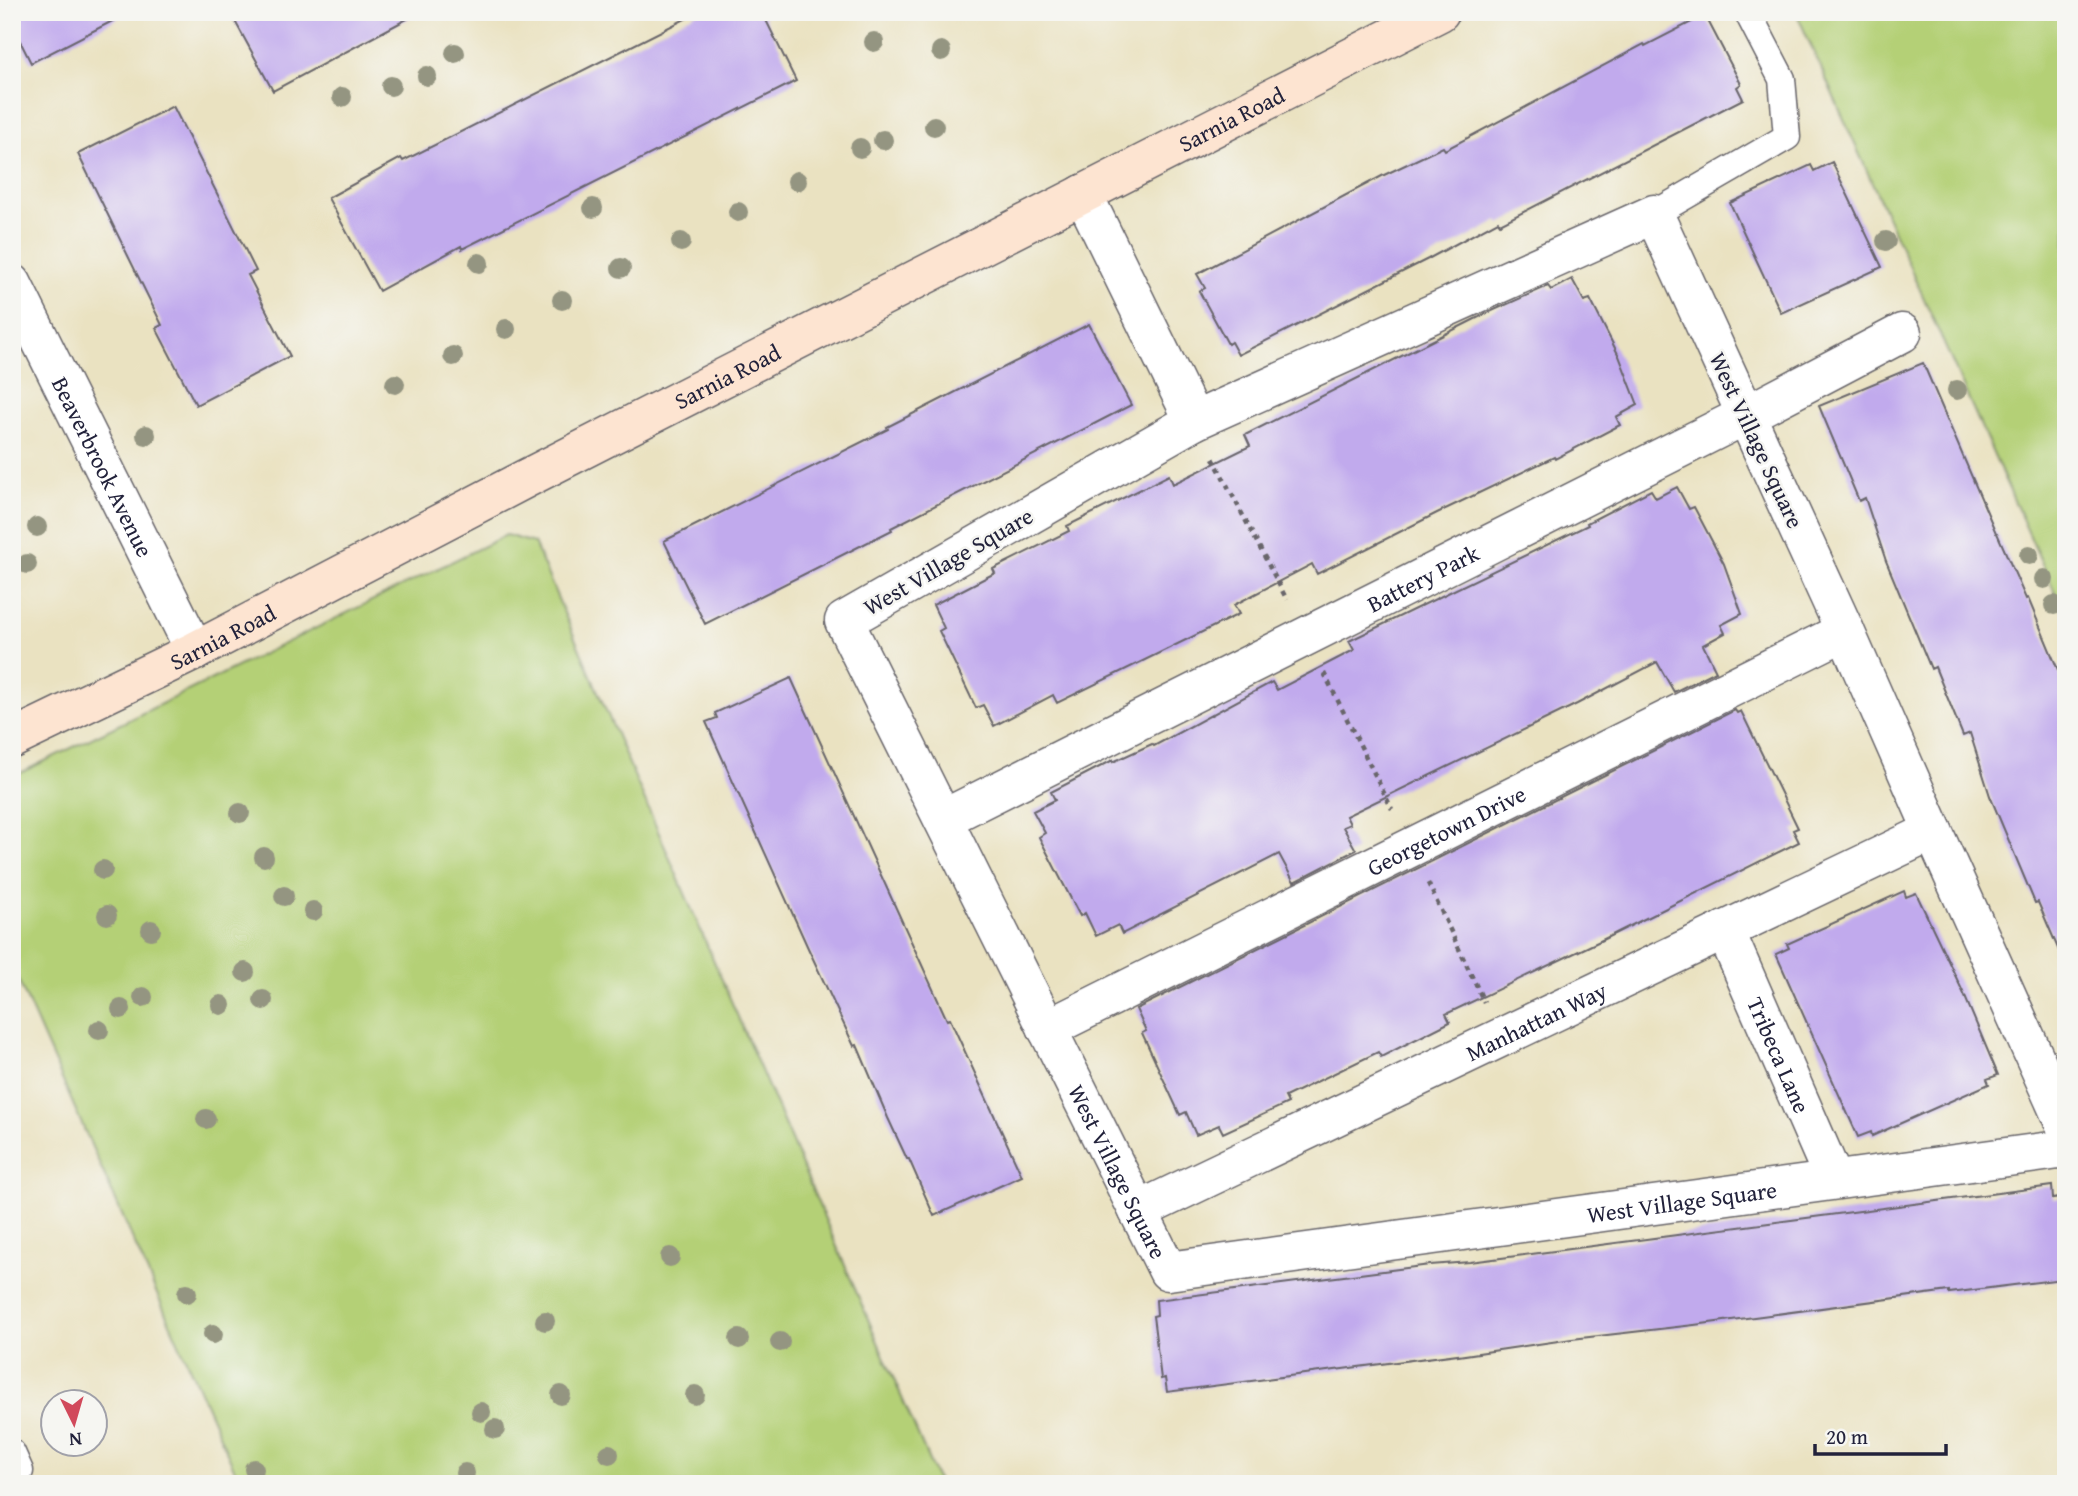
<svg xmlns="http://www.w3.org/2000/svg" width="2078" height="1496" font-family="'Gentium Book Plus',serif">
	<rect width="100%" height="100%" fill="#f6f6f2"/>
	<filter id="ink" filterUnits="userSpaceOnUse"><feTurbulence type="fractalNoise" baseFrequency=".0143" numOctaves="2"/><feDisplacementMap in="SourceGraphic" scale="14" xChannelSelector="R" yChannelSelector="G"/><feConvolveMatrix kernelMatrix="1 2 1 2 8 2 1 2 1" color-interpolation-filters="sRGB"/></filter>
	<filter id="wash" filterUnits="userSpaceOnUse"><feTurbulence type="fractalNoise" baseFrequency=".00686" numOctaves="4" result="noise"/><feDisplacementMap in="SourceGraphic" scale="28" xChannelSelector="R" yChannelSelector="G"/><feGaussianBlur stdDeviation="1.57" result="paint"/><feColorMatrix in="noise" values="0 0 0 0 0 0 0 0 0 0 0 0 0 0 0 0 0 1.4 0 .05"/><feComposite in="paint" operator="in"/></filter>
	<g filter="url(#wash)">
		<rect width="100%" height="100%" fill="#eae2c1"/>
		<path fill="#b4d076" stroke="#6b7958" stroke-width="2" d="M 1796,12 L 2066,12 L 2066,617 Z
			M 506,535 L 534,543 L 939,1484 L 241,1484 L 12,966 L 12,777 Z"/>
		<g id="blocks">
			<path fill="#c1aaed" d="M 12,12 L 130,12 L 31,63 L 12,25 Z
				M 230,12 L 420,12 L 273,91 Z
				M 699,12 L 762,12 L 796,81 L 462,249 L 461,246 L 379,291 L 328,198 L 401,158 L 403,161 Z
				M 1705,15 L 1741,84 L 1737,87 L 1743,99 L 1500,224 L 1498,221 L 1428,259 L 1238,355 L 1231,342 L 1228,344 L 1199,291 L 1205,288 L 1197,274 L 1382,176 L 1443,147 L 1445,150 L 1644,44 L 1645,46 Z
				M 173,106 L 256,271 L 248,275 L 290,356 L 196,405 L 156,328 L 162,325 L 78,154 Z
				M 1832,162 L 1882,267 L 1781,313 L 1730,203 L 1811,165 L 1814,171 Z
				M 1572,279 L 1584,301 L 1590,299 L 1619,356 L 1638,405 L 1616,417 L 1620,425 L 1555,459 L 1554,457 L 1437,513 L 1317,574 L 1312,564 L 1234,605 L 1239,614 L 1057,703 L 1053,695 L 994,726 L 983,705 L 976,708 L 939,631 L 944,628 L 933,605 L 995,573 L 993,569 L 1069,531 L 1067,526 L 1169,475 L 1173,484 L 1250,446 L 1245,435 L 1483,315 L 1548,286 L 1551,290 Z
				M 1089,324 L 1131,405 L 891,528 L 892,530 L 705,624 L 664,541 L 888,429 L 887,427 Z
				M 1923,363 L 1996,533 L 1997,533 L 2026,599 L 2028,598 L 2066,689 L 2066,967 L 2038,902 L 2035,903 L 1990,796 L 1970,733 L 1963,736 L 1935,667 L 1931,669 L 1886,561 L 1865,498 L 1859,501 L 1819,406 Z
				M 1677,487 L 1689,509 L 1694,507 L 1724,564 L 1742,614 L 1721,625 L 1725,633 L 1703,645 L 1716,671 L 1674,692 L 1657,662 L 1577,704 L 1346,816 L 1350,824 L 1343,827 L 1356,850 L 1294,882 L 1279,854 L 1122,934 L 1118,925 L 1096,936 L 1085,913 L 1080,916 L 1039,837 L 1045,833 L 1033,811 L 1055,800 L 1051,792 L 1113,760 L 1113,762 L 1152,744 L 1154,746 L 1272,682 L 1277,690 L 1354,650 L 1349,641 L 1588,525 L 1587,523 L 1651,490 L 1656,498 Z
				M 791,678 L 947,1020 L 950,1019 L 1022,1176 L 934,1216 L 909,1159 L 907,1159 L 888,1118 L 857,1045 L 854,1046 L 808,948 L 706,722 L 717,718 L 715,713 Z
				M 1735,710 L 1737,713 L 1741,711 L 1798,828 L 1793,830 L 1799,842 L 1602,940 L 1446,1014 L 1450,1022 L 1381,1057 L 1378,1052 L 1285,1097 L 1288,1103 L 1223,1133 L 1219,1125 L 1196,1135 L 1186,1112 L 1180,1115 L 1142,1033 L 1146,1031 L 1136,1009 Z
				M 1904,891 L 1906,897 L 1916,893 L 1963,992 L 1998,1075 L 1987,1079 L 1989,1084 L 1872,1136 L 1871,1132 L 1858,1137 L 1776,954 L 1789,948 L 1787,944 Z
				M 2052,1186 L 2053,1199 L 2066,1197 L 2066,1265 L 2061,1265 L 2063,1279 L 1949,1293 L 1949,1291 L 1694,1325 L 1572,1339 L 1458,1356 L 1458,1354 L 1167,1392 L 1165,1378 L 1161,1379 L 1153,1316 L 1157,1315 L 1156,1300 L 1430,1265 L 1470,1262 Z"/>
		</g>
	</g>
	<g filter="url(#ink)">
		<use href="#blocks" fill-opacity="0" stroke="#68656a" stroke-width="2"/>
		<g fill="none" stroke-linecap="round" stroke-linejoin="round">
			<defs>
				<path id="service" d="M 1654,214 L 1787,137 L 1782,79 L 1750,17
					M 12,1453 L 20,1471 L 12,1474"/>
				<g id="minor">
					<path d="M 1083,194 L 1194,421"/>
					<path id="s1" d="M 943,819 L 1746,415 L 1902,333"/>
					<path id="s2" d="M 1725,930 L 1834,1180"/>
					<path id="s3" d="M 1047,1029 L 1845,631"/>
					<path id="s4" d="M 2066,1127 L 1933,831 L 1845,631 L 1654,214 L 1194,421 L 844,621 L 1168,1271 L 2066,1149"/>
					<path id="s5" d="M 1138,1211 L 1933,831"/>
				</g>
				<g id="tertiary">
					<path id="s6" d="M 12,283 L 195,651"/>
				</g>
				<g id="secondary">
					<path id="s7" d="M 12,739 L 195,651 L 525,479 L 1440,12"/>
				</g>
			</defs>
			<use href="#service" stroke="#68656a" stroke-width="29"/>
			<use href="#minor" stroke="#68656a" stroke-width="41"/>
			<use href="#tertiary" stroke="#68656a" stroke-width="41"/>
			<use href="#secondary" stroke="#68656a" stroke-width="41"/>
			<path stroke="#68656a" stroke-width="4.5" stroke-dasharray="5 5" stroke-linecap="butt" d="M 1213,458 L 1287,600
				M 1324,673 L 1392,809
				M 1428,883 L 1484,1002"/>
			<use href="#service" stroke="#fff" stroke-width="26"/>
			<use href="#minor" stroke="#fff" stroke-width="38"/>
			<use href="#tertiary" stroke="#fff" stroke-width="38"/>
			<use href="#secondary" stroke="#fde4d1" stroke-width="38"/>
		</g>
		<g fill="#949581">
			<circle cx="874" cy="42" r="10"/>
			<circle cx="941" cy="51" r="10"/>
			<circle cx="455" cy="53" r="10"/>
			<circle cx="427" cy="76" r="10"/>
			<circle cx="391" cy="86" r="10"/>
			<circle cx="342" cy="97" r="10"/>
			<circle cx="934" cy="126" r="10"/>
			<circle cx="883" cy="140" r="10"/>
			<circle cx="860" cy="148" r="10"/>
			<circle cx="797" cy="181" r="10"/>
			<circle cx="593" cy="208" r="10"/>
			<circle cx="738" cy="212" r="10"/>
			<circle cx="1886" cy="241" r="10"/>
			<circle cx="681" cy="242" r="10"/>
			<circle cx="479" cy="263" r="10"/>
			<circle cx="621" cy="268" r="10"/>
			<circle cx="562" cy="300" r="10"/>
			<circle cx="506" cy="329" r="10"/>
			<circle cx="453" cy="356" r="10"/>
			<circle cx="395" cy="384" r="10"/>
			<circle cx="1957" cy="390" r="10"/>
			<circle cx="146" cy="435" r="10"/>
			<circle cx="37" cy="527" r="10"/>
			<circle cx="2029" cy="555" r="10"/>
			<circle cx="27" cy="564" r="10"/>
			<circle cx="2044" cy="579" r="10"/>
			<circle cx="2054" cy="605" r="10"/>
			<circle cx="240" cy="813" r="10"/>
			<circle cx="264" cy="857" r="10"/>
			<circle cx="103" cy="870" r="10"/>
			<circle cx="284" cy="896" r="10"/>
			<circle cx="313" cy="911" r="10"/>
			<circle cx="107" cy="915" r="10"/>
			<circle cx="151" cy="930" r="10"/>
			<circle cx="245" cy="972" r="10"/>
			<circle cx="143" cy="997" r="10"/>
			<circle cx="263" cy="1000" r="10"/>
			<circle cx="221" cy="1005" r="10"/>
			<circle cx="121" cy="1009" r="10"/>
			<circle cx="99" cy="1030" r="10"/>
			<circle cx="206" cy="1119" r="10"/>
			<circle cx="670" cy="1257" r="10"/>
			<circle cx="187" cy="1293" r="10"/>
			<circle cx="545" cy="1321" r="10"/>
			<circle cx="213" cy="1334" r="10"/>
			<circle cx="739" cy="1339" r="10"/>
			<circle cx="780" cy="1342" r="10"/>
			<circle cx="561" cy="1395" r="10"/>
			<circle cx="695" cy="1395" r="10"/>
			<circle cx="481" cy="1412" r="10"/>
			<circle cx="495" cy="1429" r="10"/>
			<circle cx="609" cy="1454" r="10"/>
			<circle cx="254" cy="1469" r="10"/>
			<circle cx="465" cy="1473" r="10"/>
		</g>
	</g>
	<g text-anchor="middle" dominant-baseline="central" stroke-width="5" stroke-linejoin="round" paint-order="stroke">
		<g font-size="23" fill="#22223b" stroke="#f6f6f2">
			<text stroke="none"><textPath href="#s7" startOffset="1368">Sarnia Road</textPath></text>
			<text stroke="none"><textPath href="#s7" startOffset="802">Sarnia Road</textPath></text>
			<text transform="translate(1757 440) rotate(65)">West Village Square</text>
			<text stroke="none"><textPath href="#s6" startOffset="205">Beaverbrook Avenue</textPath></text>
			<text transform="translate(948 561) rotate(-30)">West Village Square</text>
			<text stroke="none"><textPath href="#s1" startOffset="537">Battery Park</textPath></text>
			<text stroke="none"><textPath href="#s7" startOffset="234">Sarnia Road</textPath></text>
			<text stroke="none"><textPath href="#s3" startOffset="446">Georgetown Drive</textPath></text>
			<text stroke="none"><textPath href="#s5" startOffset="441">Manhattan Way</textPath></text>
			<text stroke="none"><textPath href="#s2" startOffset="136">Tribeca Lane</textPath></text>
			<text stroke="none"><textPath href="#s4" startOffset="2524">West Village Square</textPath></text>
			<text stroke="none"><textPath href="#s4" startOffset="3154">West Village Square</textPath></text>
		</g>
	</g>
	<rect width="2078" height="1496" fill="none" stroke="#f6f6f2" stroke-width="42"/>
	<g transform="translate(74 1423) rotate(175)"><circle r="33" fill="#f6f6f2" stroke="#a1a1a9" stroke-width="2"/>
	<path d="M0-5L12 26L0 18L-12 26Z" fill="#d1495b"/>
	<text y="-10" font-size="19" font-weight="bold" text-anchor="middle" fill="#22223b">N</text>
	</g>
	<path d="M1815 1444v10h131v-10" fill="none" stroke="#22223b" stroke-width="3.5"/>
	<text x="1826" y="1444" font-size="21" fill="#22223b" stroke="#f6f6f2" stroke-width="5" paint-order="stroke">20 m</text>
</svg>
